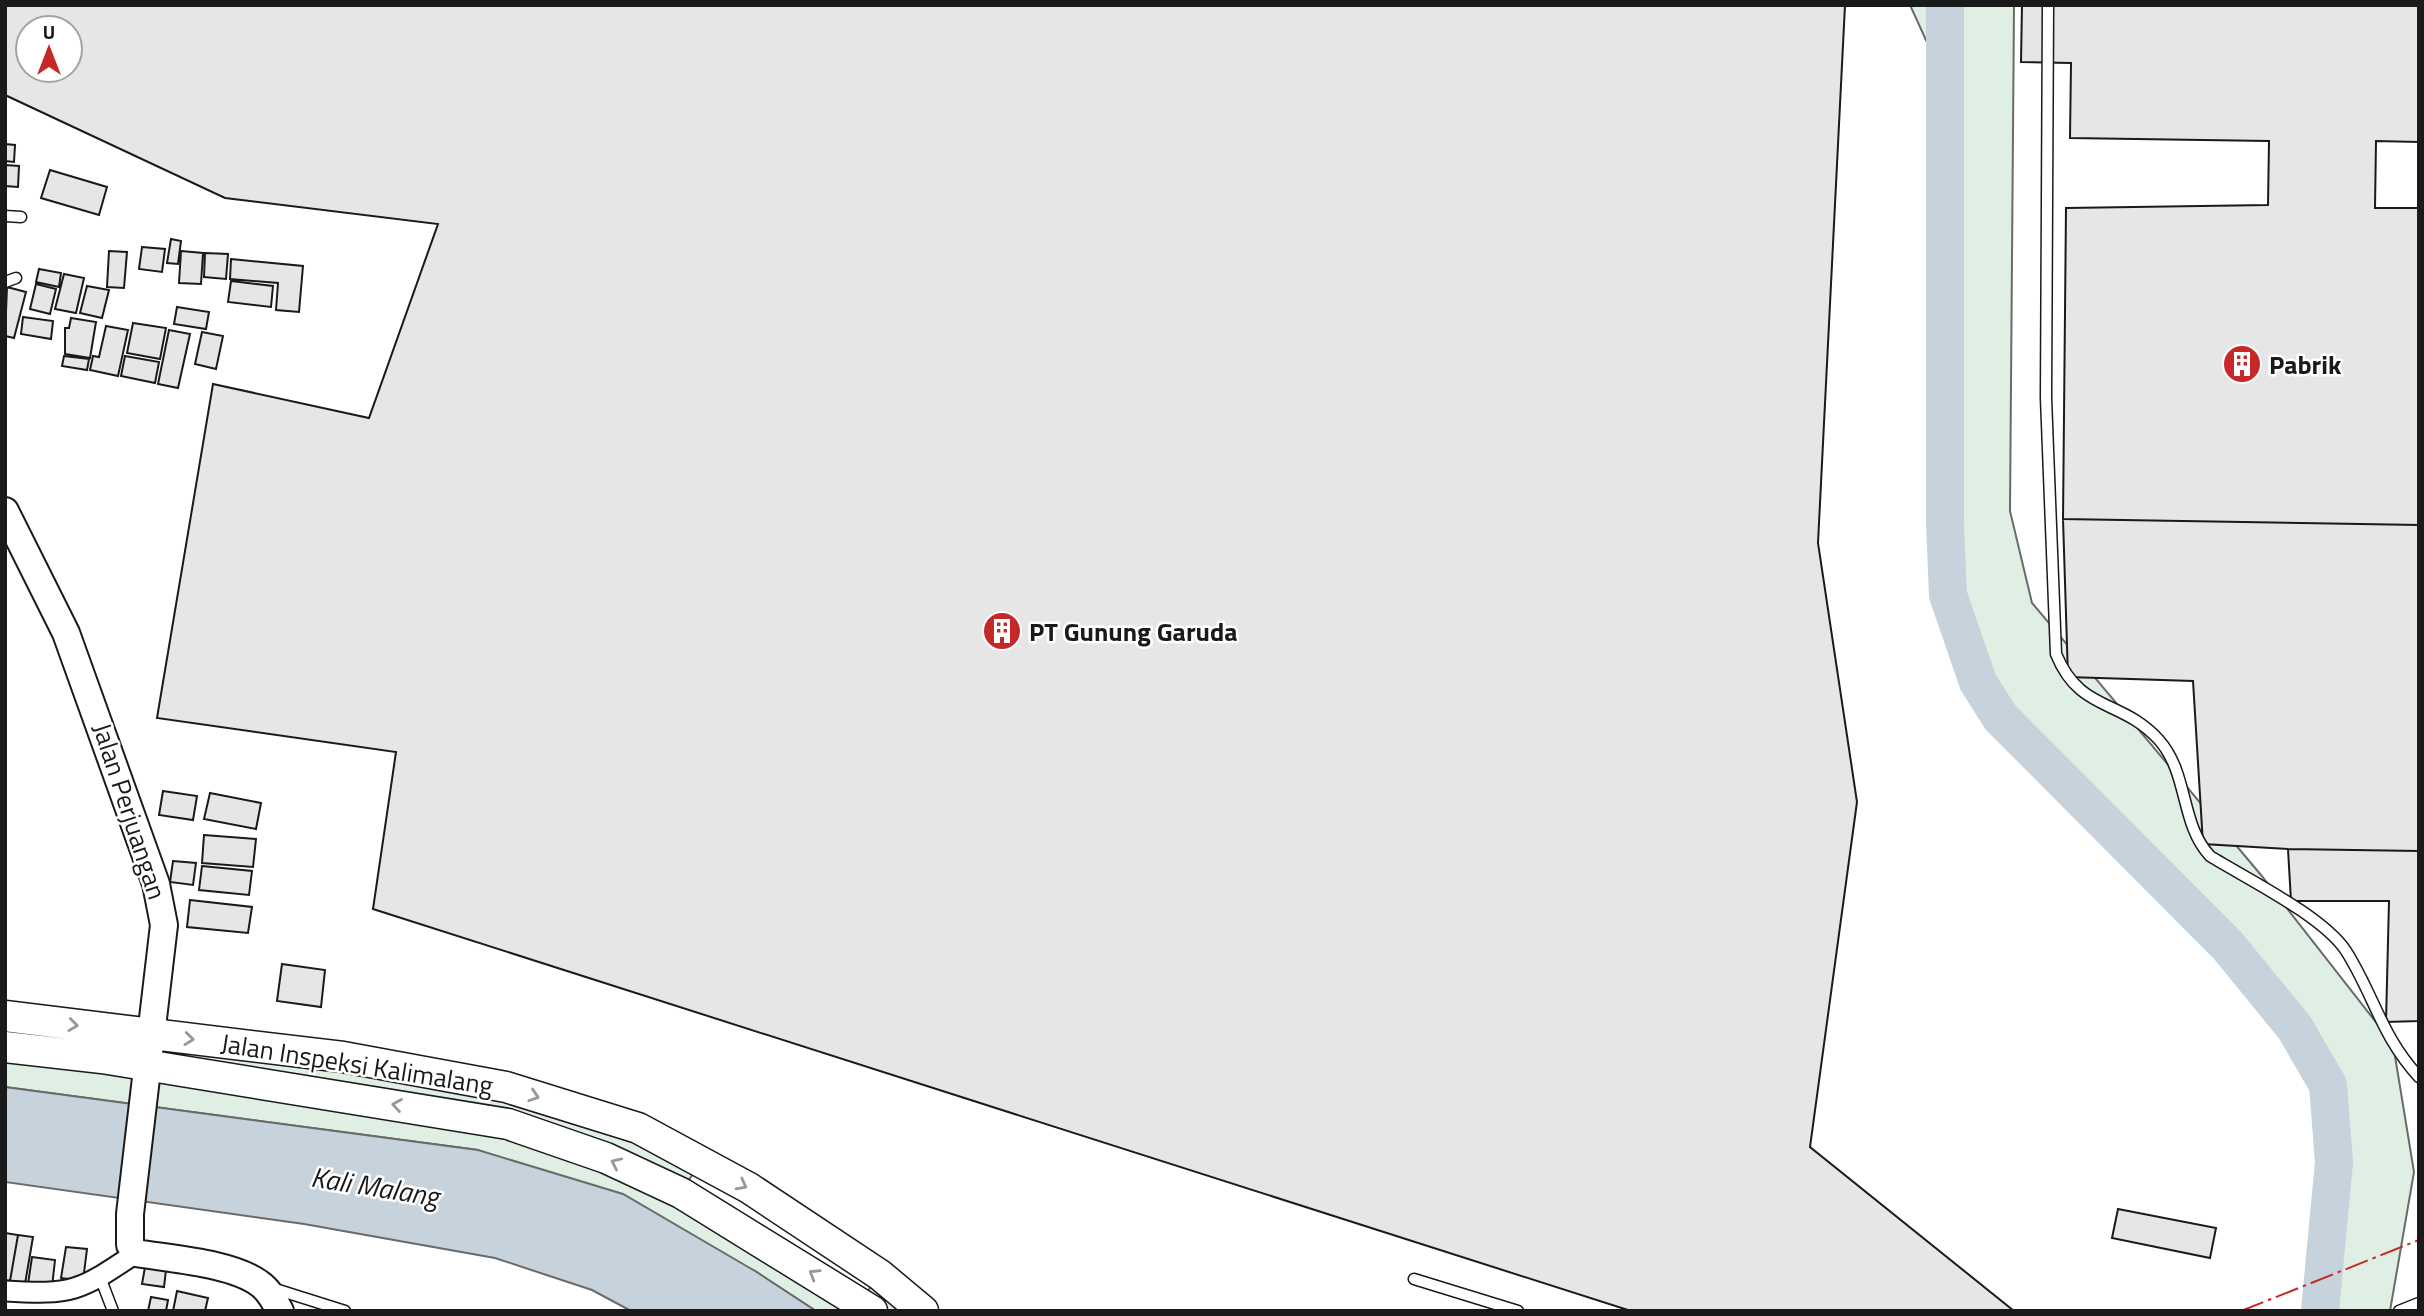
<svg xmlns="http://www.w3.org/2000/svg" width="2424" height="1316" font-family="'Titillium Web',sans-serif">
	<rect width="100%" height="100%" fill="#fff"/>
	<path fill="#e0efe3" stroke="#6a6a6a" stroke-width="2" d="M 1910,5 L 1945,5 L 1946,84 Z
		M 1947,5 L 2014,5 L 2010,511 L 2032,603 L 2261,875 L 2393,1044 L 2414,1172 L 2390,1311 L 2320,1311 L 2334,1162 L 2328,1085 L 2295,1028 L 2230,950 L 2000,717 C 1977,680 1958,640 1949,596 C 1944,576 1946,551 1946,530 Z
		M 5,1016 L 418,1071 L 700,1163 L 681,1192 L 860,1301 L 880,1275 L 921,1311 L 816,1311 L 755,1271 L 478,1150 L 5,1087 Z"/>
	<path fill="#c6d2dc" stroke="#6a6a6a" stroke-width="2" d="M 5,1087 L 478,1150 L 623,1194 L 755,1271 L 816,1311 L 631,1311 L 592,1290 L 495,1258 L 304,1224 L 5,1182 Z"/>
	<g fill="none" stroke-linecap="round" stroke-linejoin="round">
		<path stroke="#c6d2dc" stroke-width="38" d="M 1945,5 L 1945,524 L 1948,595 L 1978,682 L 2000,717 L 2228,946 L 2295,1028 L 2328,1085 L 2334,1162 L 2320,1311"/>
	</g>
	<path fill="#e6e6e6" stroke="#1a1a1a" stroke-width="2" fill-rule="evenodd" d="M 5,5 L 1845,5 L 1818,543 L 1857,802 L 1810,1147 L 2014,1311 L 1631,1311 L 373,909 L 396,752 L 157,718 L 213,384 L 369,418 L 438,224 L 225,198 L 5,95 ZM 28,28 L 70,28 L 70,70 L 28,70 Z
		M 2022,5 L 2419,5 L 2419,142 L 2376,141 L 2375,208 L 2419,208 L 2419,525 L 2063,519 L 2066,208 L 2268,205 L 2269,141 L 2070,138 L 2071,63 L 2021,62 Z
		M 5,144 L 15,145 L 14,162 L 5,161 Z
		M 5,165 L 19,166 L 18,187 L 5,186 Z
		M 50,170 L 107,187 L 99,215 L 41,198 Z
		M 171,239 L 181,241 L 178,264 L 167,263 Z
		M 142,247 L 165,249 L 162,272 L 139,269 Z
		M 109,251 L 127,252 L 124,288 L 107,287 Z
		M 181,251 L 203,253 L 201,284 L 179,283 Z
		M 205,253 L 228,254 L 226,279 L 204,277 Z
		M 231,259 L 303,266 L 299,312 L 276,310 L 278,283 L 230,279 Z
		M 39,269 L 61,273 L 59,287 L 36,282 Z
		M 64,274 L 84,278 L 76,313 L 55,309 Z
		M 231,281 L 273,286 L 271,307 L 228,302 Z
		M 36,284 L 56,289 L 50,314 L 30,309 Z
		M 87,286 L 109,290 L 102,318 L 80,313 Z
		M 7,287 L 26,292 L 14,338 L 5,336 Z
		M 177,307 L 209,312 L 206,329 L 174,324 Z
		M 23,317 L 53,321 L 51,339 L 21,334 Z
		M 71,318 L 96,322 L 90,358 L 65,354 L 65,328 L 69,328 Z
		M 133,323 L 166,328 L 160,359 L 127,353 Z
		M 106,326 L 128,330 L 118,376 L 90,370 L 93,356 L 99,357 Z
		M 169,330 L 190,334 L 178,388 L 158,384 Z
		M 202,332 L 223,336 L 216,369 L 195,364 Z
		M 64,356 L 89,359 L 87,370 L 62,366 Z
		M 125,356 L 159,362 L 155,383 L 121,376 Z
		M 2063,519 L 2419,525 L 2419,851 L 2288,849 L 2203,844 L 2193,681 L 2068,677 Z
		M 163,791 L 197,796 L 193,820 L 159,815 Z
		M 210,793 L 261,803 L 256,829 L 204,819 Z
		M 204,835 L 256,839 L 253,867 L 202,863 Z
		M 2288,849 L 2419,851 L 2419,1021 L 2386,1022 L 2389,901 L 2291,901 Z
		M 173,861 L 196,863 L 193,885 L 170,882 Z
		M 202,866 L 252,871 L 249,895 L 199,890 Z
		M 190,900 L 252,907 L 248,933 L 187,927 Z
		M 282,964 L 325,970 L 321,1007 L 277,1001 Z
		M 2118,1209 L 2216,1228 L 2210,1258 L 2112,1238 Z
		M 5,1233 L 18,1235 L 10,1281 L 5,1280 Z
		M 18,1235 L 33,1237 L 25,1284 L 10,1281 Z
		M 66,1247 L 87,1249 L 83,1281 L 61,1278 Z
		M 32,1257 L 55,1260 L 52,1287 L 28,1284 Z
		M 145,1267 L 166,1270 L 164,1287 L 142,1284 Z
		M 177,1291 L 208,1298 L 205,1311 L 173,1311 Z
		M 151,1297 L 168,1300 L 166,1311 L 148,1311 Z"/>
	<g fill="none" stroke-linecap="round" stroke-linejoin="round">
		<defs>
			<path id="lane" d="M 2048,5 L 2046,398 L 2056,654 C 2080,713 2121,698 2159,740 C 2189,774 2180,824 2210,856 C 2247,879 2323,916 2346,951 C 2374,995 2381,1036 2419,1077
				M 5,216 L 21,217
				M 5,282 L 16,278
				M 100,1277 L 113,1311
				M 1414,1279 L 1518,1311
				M 272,1288 L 345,1311
				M 2399,1311 L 2419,1303"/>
			<path id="street" d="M 5,1291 C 75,1295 79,1291 136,1253"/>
			<path id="secondary" d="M 5,511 L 66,633 L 156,884 L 164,925 L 130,1214 L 130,1245 L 136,1253 C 171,1259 233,1263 260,1284 C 269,1290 275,1302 280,1311"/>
			<path id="primary" d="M 5,1016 L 152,1034
				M 5,1047 L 102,1058 L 508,1124 L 606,1158 L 681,1193 L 872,1311
				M 102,1058 L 152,1034 L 343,1057 L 506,1087 L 638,1128 L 749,1188 L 880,1275 L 923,1311"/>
		</defs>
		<use href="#lane" stroke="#1a1a1a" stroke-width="13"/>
		<use href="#street" stroke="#1a1a1a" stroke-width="23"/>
		<use href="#secondary" stroke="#1a1a1a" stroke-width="30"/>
		<use href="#primary" stroke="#1a1a1a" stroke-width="33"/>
		<use href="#lane" stroke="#fff" stroke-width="10"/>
		<use href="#street" stroke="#fff" stroke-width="19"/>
		<use href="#secondary" stroke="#fff" stroke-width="26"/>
		<use href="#primary" stroke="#fff" stroke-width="30"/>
		<path stroke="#c62828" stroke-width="2" stroke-dasharray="24 5 3.5 5" stroke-linecap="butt" d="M 2241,1311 L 2419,1240"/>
	</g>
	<defs><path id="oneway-chevron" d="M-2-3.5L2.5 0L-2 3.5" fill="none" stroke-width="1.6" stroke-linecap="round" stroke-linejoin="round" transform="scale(1.75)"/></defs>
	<g stroke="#989898">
		<use href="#oneway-chevron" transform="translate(73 1025) rotate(7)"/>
		<use href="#oneway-chevron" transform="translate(189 1039) rotate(7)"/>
		<use href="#oneway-chevron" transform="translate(534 1096) rotate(18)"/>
		<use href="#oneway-chevron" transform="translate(397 1105) rotate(-171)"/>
		<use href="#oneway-chevron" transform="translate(616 1163) rotate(-155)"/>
		<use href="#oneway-chevron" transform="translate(742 1185) rotate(28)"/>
		<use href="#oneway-chevron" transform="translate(814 1274) rotate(-149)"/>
	</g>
	<defs>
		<symbol id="building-disc" viewBox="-11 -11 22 22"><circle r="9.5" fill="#c62828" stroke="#fff"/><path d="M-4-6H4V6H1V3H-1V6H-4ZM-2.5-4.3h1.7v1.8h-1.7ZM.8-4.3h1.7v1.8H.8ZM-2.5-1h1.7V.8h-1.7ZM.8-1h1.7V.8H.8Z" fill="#fff"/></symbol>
	</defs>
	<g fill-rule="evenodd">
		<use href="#building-disc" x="2220" y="342" width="44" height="44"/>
		<use href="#building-disc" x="980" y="609" width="44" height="44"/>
	</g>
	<g text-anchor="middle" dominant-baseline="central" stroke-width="5" stroke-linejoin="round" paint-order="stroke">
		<g font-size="26" font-weight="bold" fill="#1a1a1a" stroke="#fff" text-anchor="start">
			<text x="2269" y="364">Pabrik</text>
			<text x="1029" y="631">PT Gunung Garuda</text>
		</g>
		<g font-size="26" fill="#1a1a1a" stroke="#fff">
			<text transform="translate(130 811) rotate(72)">Jalan Perjuangan</text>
			<text transform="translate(357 1064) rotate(9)">Jalan Inspeksi Kalimalang</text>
		</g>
		<g font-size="28" font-style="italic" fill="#1a1a1a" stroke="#fff">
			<text transform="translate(375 1186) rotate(9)">Kali Malang</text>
		</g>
	</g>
	<rect width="2424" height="1316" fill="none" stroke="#1a1a1a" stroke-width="14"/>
	<g transform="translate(49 49)"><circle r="33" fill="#ffffff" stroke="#a3a3a3" stroke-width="2"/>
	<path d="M0-5L12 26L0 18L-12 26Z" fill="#c62828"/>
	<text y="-10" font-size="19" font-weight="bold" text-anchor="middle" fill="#1a1a1a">U</text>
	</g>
</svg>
